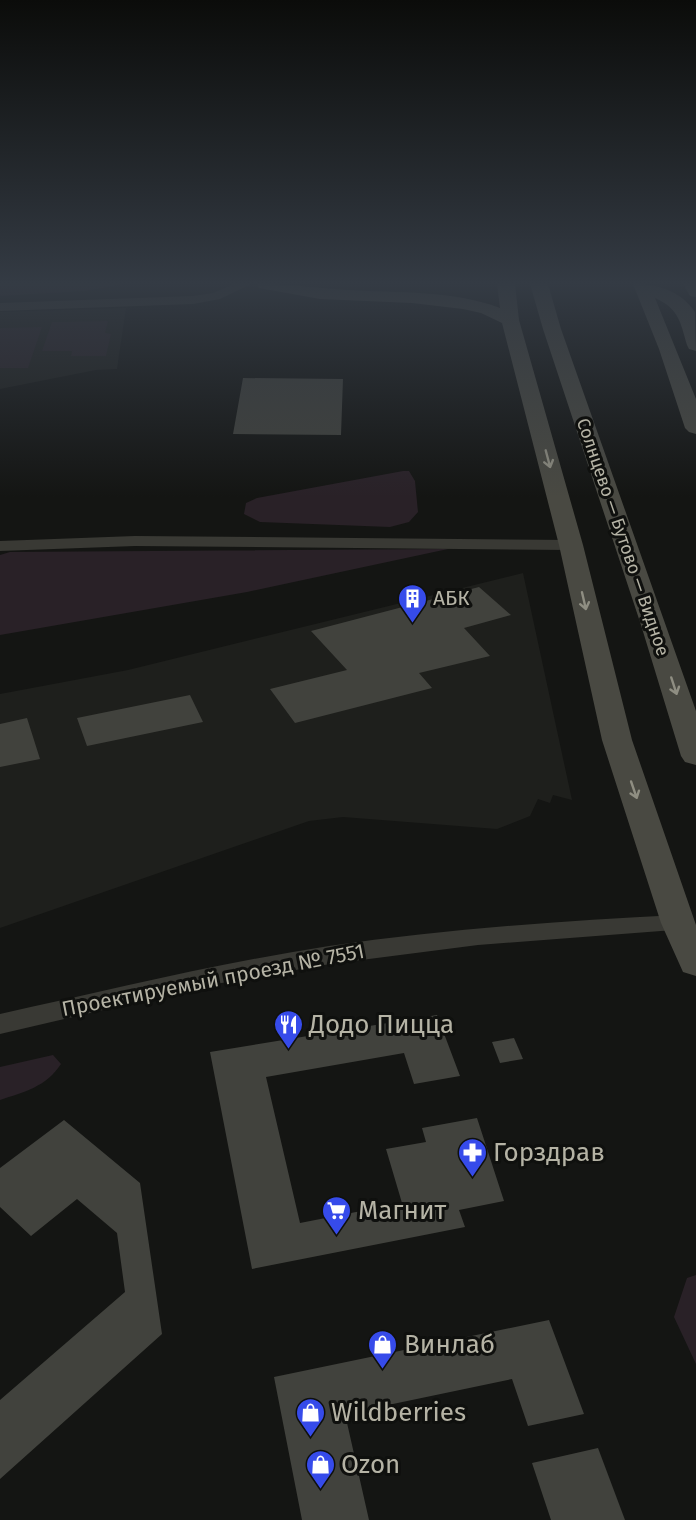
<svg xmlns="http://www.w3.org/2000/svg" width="696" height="1520" font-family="'Fira Sans',sans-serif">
	<rect width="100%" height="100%" fill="#141513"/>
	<path fill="#1e1f1c" d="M 126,308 L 117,369 L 96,370 L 0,389 L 0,312 Z
		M 523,573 L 572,800 L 553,795 L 550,803 L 538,799 L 530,816 L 497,829 L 343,817 L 309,821 L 0,928 L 0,694 L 128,670 Z"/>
	<path fill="#292127" d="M 0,284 L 123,284 L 85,291 L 0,296 Z
		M 108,321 L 105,333 L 111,334 L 106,356 L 71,356 L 72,351 L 42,351 L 52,322 Z
		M 42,327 L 28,368 L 0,368 L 0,328 Z
		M 403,471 L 409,471 L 415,481 L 418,512 L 409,522 L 390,527 L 260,522 L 244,514 L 246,503 L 257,498 Z
		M 448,549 L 247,592 L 0,635 L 0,555 L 10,552 Z
		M 53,1055 L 61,1064 C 46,1087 24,1092 0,1100 L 0,1067 Z
		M 696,1275 L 696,1364 L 674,1317 L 687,1278 Z"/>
	<path fill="#41423d" d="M 243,378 L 343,379 L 341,435 L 233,434 Z
		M 479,587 L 511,615 L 464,628 L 490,656 L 419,673 L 432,688 L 295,723 L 270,689 L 347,670 L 311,631 Z
		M 190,695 L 203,722 L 87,746 L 77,718 Z
		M 27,718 L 40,759 L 0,767 L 0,724 Z
		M 437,1015 L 460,1076 L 414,1084 L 404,1053 L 266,1077 L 300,1223 L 402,1203 L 386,1149 L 426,1142 L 422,1128 L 477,1118 L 504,1201 L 459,1210 L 465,1227 L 252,1269 L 210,1052 Z
		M 514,1038 L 523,1059 L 500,1063 L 492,1042 Z
		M 64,1120 L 140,1183 L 162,1334 L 0,1479 L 0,1400 L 125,1292 L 117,1233 L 77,1199 L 31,1236 L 0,1207 L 0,1168 Z
		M 549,1320 L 584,1414 L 528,1426 L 512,1379 L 345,1414 L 369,1520 L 302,1520 L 274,1377 Z
		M 598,1448 L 625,1520 L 551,1520 L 532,1463 Z"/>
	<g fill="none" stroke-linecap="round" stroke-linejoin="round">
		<path fill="#393934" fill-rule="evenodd" d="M 234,284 L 251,284 L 220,299 L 193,304 L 0,311 L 0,303 L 193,296 L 213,293 Z
			M 135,536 L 571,540 L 577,541 L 579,545 L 577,549 L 571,550 L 135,546 L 0,551 L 0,541 Z
			M 678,915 L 687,917 L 690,923 L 687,929 L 478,945 L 330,964 L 210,985 L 0,1034 L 0,1014 C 109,990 218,963 329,946 C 445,929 561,921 678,915 Z"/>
		<path fill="#494942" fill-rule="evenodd" d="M 257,284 C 288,284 318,288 349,290 C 399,293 453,290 500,308 L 497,284 L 515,284 L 519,320 L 583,545 L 632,740 L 696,925 L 696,976 L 683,972 L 661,923 L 602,740 L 559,545 L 502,323 L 481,313 L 463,309 L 412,303 L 320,299 L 259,288 Z
			M 530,284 L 548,284 L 561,329 L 696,711 L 696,765 L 685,762 L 681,756 L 641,625 L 543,329 Z
			M 633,284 C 657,284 680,290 695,312 L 696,351 L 689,349 L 687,345 C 680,321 679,309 655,298 L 696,399 L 696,434 L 689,432 L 685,428 L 659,349 Z
			M 683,284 L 696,284 L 696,297 L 690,296 Z"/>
	</g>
	<defs><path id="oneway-shaft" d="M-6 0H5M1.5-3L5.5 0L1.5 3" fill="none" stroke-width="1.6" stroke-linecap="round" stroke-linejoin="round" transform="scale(1.5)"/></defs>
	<g stroke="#8f8e82">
		<use href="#oneway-shaft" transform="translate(548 459) rotate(75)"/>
		<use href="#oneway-shaft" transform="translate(584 601) rotate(77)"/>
		<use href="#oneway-shaft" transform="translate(674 686) rotate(72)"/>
		<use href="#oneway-shaft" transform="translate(634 790) rotate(71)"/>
	</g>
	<linearGradient id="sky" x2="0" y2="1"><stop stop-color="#0b0c0a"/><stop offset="0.57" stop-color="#343b44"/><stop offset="1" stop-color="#343b44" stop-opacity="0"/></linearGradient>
	<rect width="696" height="497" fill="url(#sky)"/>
	<defs>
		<symbol id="building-pin" viewBox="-11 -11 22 30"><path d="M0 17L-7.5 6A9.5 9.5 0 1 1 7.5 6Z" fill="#364bea" stroke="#0f100e"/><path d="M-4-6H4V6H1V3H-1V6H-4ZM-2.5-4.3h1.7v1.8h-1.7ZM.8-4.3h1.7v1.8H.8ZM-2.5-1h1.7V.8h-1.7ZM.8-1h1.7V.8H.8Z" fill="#fff"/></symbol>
		<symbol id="restaurant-pin" viewBox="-11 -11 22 30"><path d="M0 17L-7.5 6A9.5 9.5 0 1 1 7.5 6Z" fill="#364bea" stroke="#0f100e"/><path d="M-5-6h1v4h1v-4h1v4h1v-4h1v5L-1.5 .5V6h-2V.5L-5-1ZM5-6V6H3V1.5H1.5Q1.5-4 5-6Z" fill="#fff"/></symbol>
		<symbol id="pharmacy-pin" viewBox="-11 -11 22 30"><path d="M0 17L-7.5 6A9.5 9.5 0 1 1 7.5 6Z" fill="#364bea" stroke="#0f100e"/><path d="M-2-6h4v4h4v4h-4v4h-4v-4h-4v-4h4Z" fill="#fff"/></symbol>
		<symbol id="supermarket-pin" viewBox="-11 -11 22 30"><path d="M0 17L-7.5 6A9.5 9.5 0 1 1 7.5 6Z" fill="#364bea" stroke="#0f100e"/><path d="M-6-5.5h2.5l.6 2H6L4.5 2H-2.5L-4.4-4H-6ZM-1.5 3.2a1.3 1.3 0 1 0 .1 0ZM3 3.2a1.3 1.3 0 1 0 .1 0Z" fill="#fff"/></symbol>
		<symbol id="shop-pin" viewBox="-11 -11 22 30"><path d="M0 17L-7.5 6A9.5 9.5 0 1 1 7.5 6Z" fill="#364bea" stroke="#0f100e"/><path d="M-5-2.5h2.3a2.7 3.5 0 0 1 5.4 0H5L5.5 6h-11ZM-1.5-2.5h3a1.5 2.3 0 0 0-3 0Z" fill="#fff"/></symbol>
	</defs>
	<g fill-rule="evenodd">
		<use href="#building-pin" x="396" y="582" width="33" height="45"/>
		<use href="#restaurant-pin" x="272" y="1008" width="33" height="45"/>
		<use href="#pharmacy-pin" x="456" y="1136" width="33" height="45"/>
		<use href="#supermarket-pin" x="320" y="1194" width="33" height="45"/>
		<use href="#shop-pin" x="366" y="1328" width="33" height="45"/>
		<use href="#shop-pin" x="294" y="1396" width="33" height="45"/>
		<use href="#shop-pin" x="304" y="1448" width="33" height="45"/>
	</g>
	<g text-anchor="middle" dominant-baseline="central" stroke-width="6" stroke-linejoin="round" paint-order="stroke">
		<g font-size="18" fill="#b5b3a5" stroke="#0f100e">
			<text transform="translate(623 537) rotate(71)">Солнцево — Бутово — Видное</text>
		</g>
		<g font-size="21" fill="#b5b3a5" stroke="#0f100e" text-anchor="start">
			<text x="433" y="598">АБК</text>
		</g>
		<g font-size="21" fill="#b5b3a5" stroke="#0f100e">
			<text transform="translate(213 980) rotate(-11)">Проектируемый проезд № 7551</text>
		</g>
		<g font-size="26" fill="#b5b3a5" stroke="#0f100e" text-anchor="start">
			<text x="309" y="1024">Додо Пицца</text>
			<text x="493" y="1152">Горздрав</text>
			<text x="358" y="1210">Магнит</text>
			<text x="404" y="1344">Винлаб</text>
			<text x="331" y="1412">Wildberries</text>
			<text x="341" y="1464">Ozon</text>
		</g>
	</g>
</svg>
